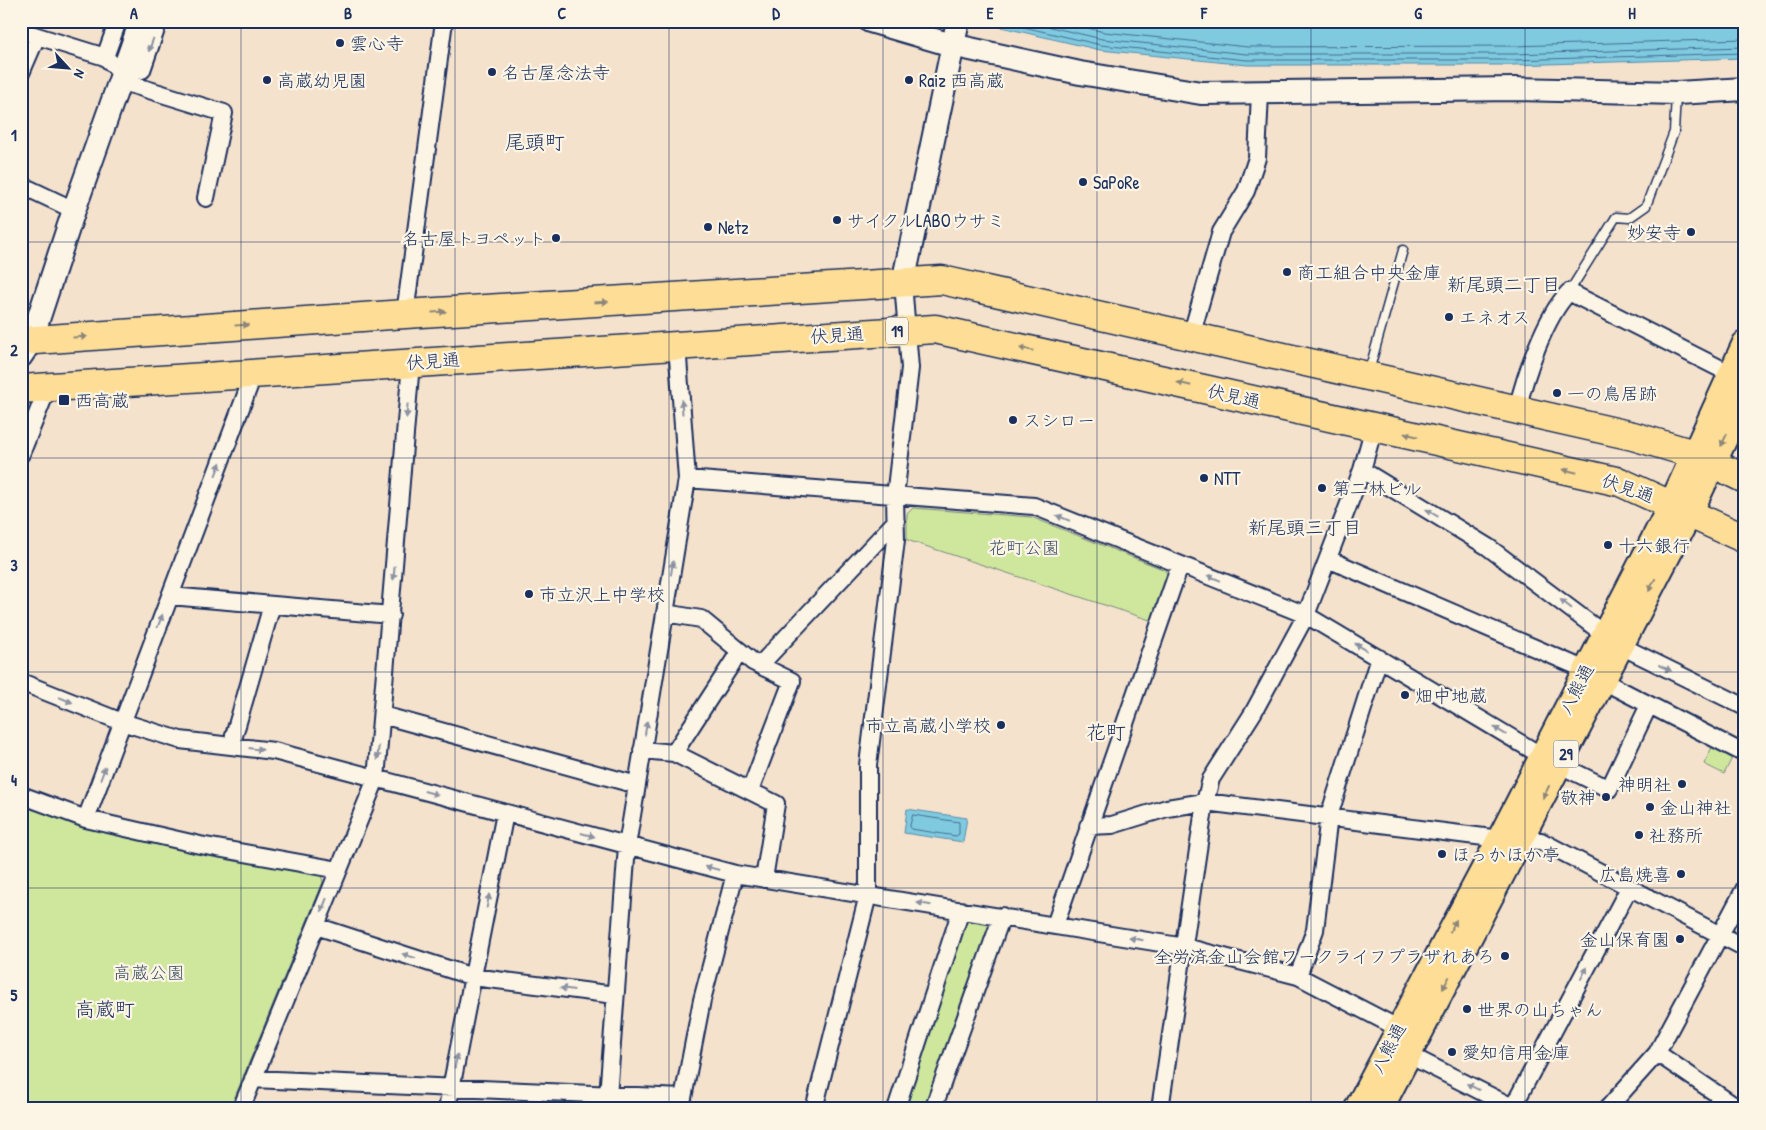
<svg xmlns="http://www.w3.org/2000/svg" width="1766" height="1130" font-family="'Patrick Hand','Klee One',sans-serif">
	<rect width="100%" height="100%" fill="#f5e2cd"/>
	<filter id="ink" filterUnits="userSpaceOnUse"><feTurbulence type="fractalNoise" baseFrequency=".02" numOctaves="2"/><feDisplacementMap in="SourceGraphic" scale="10" xChannelSelector="R" yChannelSelector="G"/><feConvolveMatrix kernelMatrix="1 2 1 2 8 2 1 2 1" color-interpolation-filters="sRGB"/></filter>
	<g filter="url(#ink)">
		<path fill="#cfe79c" stroke="#758b7d" d="M 913,508 L 1031,517 L 1165,570 L 1168,576 L 1153,621 L 907,540 L 907,514 Z
			M 1714,743 L 1734,754 L 1724,774 L 1704,764 Z
			M 21,804 L 83,828 L 321,875 L 323,882 L 230,1109 L 21,1109 Z
			M 968,918 L 987,921 L 990,927 L 924,1109 L 901,1109 L 963,921 Z"/>
		<path fill="#7fcadf" stroke="#578cab" d="M 975,21 L 1745,21 L 1745,58 L 1514,65 L 1247,65 L 1100,50 Z
			M 907,809 L 967,818 L 963,842 L 904,833 Z"/>
		<g fill="none" stroke-linecap="round" stroke-linejoin="round">
			<path stroke="#436d92" stroke-width="1" d="M 998,21 L 1101,45 L 1247,60 L 1513,60 L 1745,53
				M 1025,21 L 1102,39 L 1247,54 L 1513,54 L 1745,47
				M 1059,21 L 1104,32 L 1248,47 L 1513,46 L 1745,39
				M 913,815 L 959,822 L 959,834 L 956,836 L 911,829 L 910,826 Z"/>
			<defs>
				<path id="lane" d="M 1569,292 L 1616,217 L 1629,218 L 1646,206 L 1674,132 L 1676,95
					M 1369,371 L 1403,250"/>
				<path id="street" d="M 21,31 L 105,57 L 123,74 L 142,70 L 159,21
					M 105,57 L 118,21
					M 21,73 L 37,36
					M 120,81 L 224,113 L 206,198
					M 21,185 L 74,210
					M 405,314 L 444,21
					M 1191,336 L 1221,232 L 1246,191 L 1257,158 L 1260,93
					M 1517,410 C 1525,376 1545,316 1569,292 L 1731,374
					M 21,454 L 48,387
					M 1362,470 L 1488,547 L 1604,634
					M 687,479 L 1034,506 L 1306,615 L 1542,756
					M 1328,559 L 1586,670
					M 170,596 L 391,615
					M 665,613 L 701,619 L 753,662 L 792,681 L 750,791
					M 1621,646 L 1745,707
					M 760,665 L 896,521
					M 1603,681 L 1745,754
					M 21,682 L 122,722 L 180,740 L 274,751 L 735,874 L 1185,947 L 1298,976 L 1398,1028
					M 382,715 L 637,785
					M 231,746 L 272,605
					M 642,750 L 674,753 L 776,804 L 764,879
					M 674,753 L 740,651
					M 1560,765 L 1609,789 L 1649,705
					M 21,795 L 86,819 L 200,845 L 339,870
					M 86,819 L 254,373
					M 1088,826 L 1112,825 L 1167,808 L 1205,802 L 1500,839 L 1541,841 L 1745,948
					M 1055,925 L 1180,565
					M 316,926 L 473,977 L 615,995
					M 1298,976 L 1315,930 L 1329,816 L 1379,658
					M 1657,1053 L 1739,1109
					M 1409,1055 L 1516,1109
					M 253,1079 L 683,1098 L 702,1000 L 735,874
					M 241,1109 L 376,779 L 411,363
					M 447,1109 L 505,813
					M 607,1109 L 627,846 L 687,479 L 677,345
					M 814,1109 L 868,895 L 868,765 L 896,540 L 895,497 L 910,368 L 903,283
					M 896,1109 L 961,910
					M 933,1109 L 1002,916
					M 1160,1109 L 1205,802 L 1211,779 L 1253,713 L 1306,615 L 1362,470 L 1374,427
					M 1512,1109 L 1629,888
					M 1607,1109 L 1657,1053 L 1745,888"/>
				<path id="secondary" d="M 870,21 L 952,45 L 1080,73 L 1201,93 L 1514,89 L 1677,93 L 1745,89
					M 903,283 L 958,21
					M 21,356 L 31,341 L 74,210 L 141,21"/>
				<path id="primary" d="M 1357,1109 L 1500,839 L 1672,504 L 1745,344
					M 1380,1109 L 1690,512 L 1745,395"/>
				<path id="highway" d="M 21,341 L 405,314 L 942,280 L 1633,436 L 1694,454 L 1745,479
					M 21,389 L 935,329 L 1620,482 L 1745,539"/>
			</defs>
			<use href="#lane" stroke="#1b2f5e" stroke-width="11"/>
			<use href="#street" stroke="#1b2f5e" stroke-width="20"/>
			<use href="#secondary" stroke="#1b2f5e" stroke-width="26"/>
			<use href="#primary" stroke="#1b2f5e" stroke-width="29"/>
			<use href="#highway" stroke="#1b2f5e" stroke-width="31"/>
			<use href="#lane" stroke="#fcf5e5" stroke-width="8"/>
			<use href="#street" stroke="#fcf5e5" stroke-width="16"/>
			<use href="#secondary" stroke="#fcf5e5" stroke-width="22"/>
			<use href="#primary" stroke="#fede96" stroke-width="25"/>
			<use href="#highway" stroke="#fede96" stroke-width="28"/>
		</g>
		<defs><path id="oneway-solid" d="M-6-.8H1V-3.2L6.5 0L1 3.2V.8H-6Z" transform="scale(1.25)"/></defs>
		<g fill="#8c92a2">
			<use href="#oneway-solid" transform="translate(151 45) rotate(110)"/>
			<use href="#oneway-solid" transform="translate(682 407) rotate(-94)"/>
			<use href="#oneway-solid" transform="translate(407 411) rotate(95)"/>
			<use href="#oneway-solid" transform="translate(218 469) rotate(-69)"/>
			<use href="#oneway-solid" transform="translate(1432 513) rotate(-149)"/>
			<use href="#oneway-solid" transform="translate(1063 518) rotate(-158)"/>
			<use href="#oneway-solid" transform="translate(672 568) rotate(-81)"/>
			<use href="#oneway-solid" transform="translate(394 573) rotate(95)"/>
			<use href="#oneway-solid" transform="translate(1214 578) rotate(-158)"/>
			<use href="#oneway-solid" transform="translate(1566 604) rotate(-142)"/>
			<use href="#oneway-solid" transform="translate(160 621) rotate(-69)"/>
			<use href="#oneway-solid" transform="translate(1361 647) rotate(-149)"/>
			<use href="#oneway-solid" transform="translate(1665 668) rotate(26)"/>
			<use href="#oneway-solid" transform="translate(66 700) rotate(22)"/>
			<use href="#oneway-solid" transform="translate(646 728) rotate(-81)"/>
			<use href="#oneway-solid" transform="translate(1500 731) rotate(-149)"/>
			<use href="#oneway-solid" transform="translate(256 749) rotate(7)"/>
			<use href="#oneway-solid" transform="translate(378 753) rotate(96)"/>
			<use href="#oneway-solid" transform="translate(103 773) rotate(-69)"/>
			<use href="#oneway-solid" transform="translate(431 793) rotate(15)"/>
			<use href="#oneway-solid" transform="translate(588 835) rotate(15)"/>
			<use href="#oneway-solid" transform="translate(712 868) rotate(-165)"/>
			<use href="#oneway-solid" transform="translate(488 901) rotate(-79)"/>
			<use href="#oneway-solid" transform="translate(924 904) rotate(-171)"/>
			<use href="#oneway-solid" transform="translate(324 905) rotate(112)"/>
			<use href="#oneway-solid" transform="translate(1136 939) rotate(-171)"/>
			<use href="#oneway-solid" transform="translate(409 956) rotate(-162)"/>
			<use href="#oneway-solid" transform="translate(1584 973) rotate(-62)"/>
			<use href="#oneway-solid" transform="translate(567 989) rotate(-173)"/>
			<use href="#oneway-solid" transform="translate(456 1061) rotate(-79)"/>
			<use href="#oneway-solid" transform="translate(1473 1087) rotate(-153)"/>
		</g>
		<g fill="#8c867a">
			<use href="#oneway-solid" transform="translate(601 302) rotate(-4)"/>
			<use href="#oneway-solid" transform="translate(439 312) rotate(-4)"/>
			<use href="#oneway-solid" transform="translate(242 325) rotate(-4)"/>
			<use href="#oneway-solid" transform="translate(80 337) rotate(-4)"/>
			<use href="#oneway-solid" transform="translate(1026 349) rotate(-167)"/>
			<use href="#oneway-solid" transform="translate(1184 384) rotate(-167)"/>
			<use href="#oneway-solid" transform="translate(1411 435) rotate(-167)"/>
			<use href="#oneway-solid" transform="translate(1724 440) rotate(115)"/>
			<use href="#oneway-solid" transform="translate(1570 471) rotate(-167)"/>
			<use href="#oneway-solid" transform="translate(1652 585) rotate(117)"/>
			<use href="#oneway-solid" transform="translate(1546 792) rotate(117)"/>
			<use href="#oneway-solid" transform="translate(1453 926) rotate(-62)"/>
			<use href="#oneway-solid" transform="translate(1446 983) rotate(118)"/>
		</g>
	</g>
	<path fill="none" stroke="#1b2f5e" stroke-width="1" stroke-opacity="0.55" d="M 241,21 L 241,1109M 455,21 L 455,1109M 669,21 L 669,1109M 883,21 L 883,1109M 1097,21 L 1097,1109M 1311,21 L 1311,1109M 1525,21 L 1525,1109M 21,242 L 1745,242M 21,458 L 1745,458M 21,672 L 1745,672M 21,888 L 1745,888"/>
	<g fill="#1b2f5e" stroke="#fcf5e5" stroke-width="2">
		<circle cx="340" cy="43" r="5"/>
		<circle cx="492" cy="72" r="5"/>
		<circle cx="267" cy="80" r="5"/>
		<circle cx="909" cy="80" r="5"/>
		<circle cx="1083" cy="182" r="5"/>
		<circle cx="837" cy="220" r="5"/>
		<circle cx="708" cy="227" r="5"/>
		<circle cx="1691" cy="232" r="5"/>
		<circle cx="556" cy="238" r="5"/>
		<circle cx="1287" cy="272" r="5"/>
		<circle cx="1449" cy="317" r="5"/>
		<circle cx="1557" cy="393" r="5"/>
		<rect x="58" y="394" width="12" height="12" rx="2.5"/>
		<circle cx="1013" cy="420" r="5"/>
		<circle cx="1204" cy="478" r="5"/>
		<circle cx="1322" cy="488" r="5"/>
		<circle cx="1608" cy="545" r="5"/>
		<circle cx="529" cy="594" r="5"/>
		<circle cx="1405" cy="695" r="5"/>
		<circle cx="1001" cy="725" r="5"/>
		<circle cx="1682" cy="784" r="5"/>
		<circle cx="1606" cy="797" r="5"/>
		<circle cx="1650" cy="807" r="5"/>
		<circle cx="1639" cy="835" r="5"/>
		<circle cx="1442" cy="854" r="5"/>
		<circle cx="1681" cy="874" r="5"/>
		<circle cx="1680" cy="939" r="5"/>
		<circle cx="1505" cy="956" r="5"/>
		<circle cx="1467" cy="1009" r="5"/>
		<circle cx="1452" cy="1052" r="5"/>
	</g>
	<g text-anchor="middle" dominant-baseline="central" stroke-width="4.5" stroke-linejoin="round" paint-order="stroke">
		<g fill="#fcf5e5" stroke="#5e6a86" stroke-width="1">
			<rect x="886" y="317.5" width="22" height="27" rx="4"/>
			<rect x="1553.5" y="740.5" width="25" height="27" rx="4"/>
		</g>
		<g font-size="16" font-weight="bold" fill="#1b2f5e">
			<text x="897" y="331">19</text>
			<text x="1566" y="754">29</text>
		</g>
		<g font-size="18" fill="#1b2f5e" stroke="#fcf5e5" text-anchor="start">
			<text x="350" y="43">雲心寺</text>
			<text x="502" y="72">名古屋念法寺</text>
			<text x="277" y="80">高蔵幼児園</text>
			<text x="919" y="80">Raiz 西高蔵</text>
			<text x="1093" y="182">SaPoRe</text>
			<text x="847" y="220">サイクルLABOウサミ</text>
			<text x="718" y="227">Netz</text>
			<text x="1681" y="232" text-anchor="end">妙安寺</text>
			<text x="546" y="238" text-anchor="end">名古屋トヨペット</text>
			<text x="1297" y="272">商工組合中央金庫</text>
			<text x="1459" y="317">エネオス</text>
			<text x="1567" y="393">一の鳥居跡</text>
			<text x="75" y="400">西高蔵</text>
			<text x="1023" y="420">スシロー</text>
			<text x="1214" y="478">NTT</text>
			<text x="1332" y="488">第二林ビル</text>
			<text x="1618" y="545">十六銀行</text>
			<text x="539" y="594">市立沢上中学校</text>
			<text x="1415" y="695">畑中地蔵</text>
			<text x="991" y="725" text-anchor="end">市立高蔵小学校</text>
			<text x="1672" y="784" text-anchor="end">神明社</text>
			<text x="1596" y="797" text-anchor="end">敬神</text>
			<text x="1660" y="807">金山神社</text>
			<text x="1649" y="835">社務所</text>
			<text x="1452" y="854">ほっかほか亭</text>
			<text x="1671" y="874" text-anchor="end">広島焼喜</text>
			<text x="1670" y="939" text-anchor="end">金山保育園</text>
			<text x="1495" y="956" text-anchor="end">全労済金山会館ワークライフプラザれあろ</text>
			<text x="1477" y="1009">世界の山ちゃん</text>
			<text x="1462" y="1052">愛知信用金庫</text>
		</g>
		<g font-size="18" fill="#1b2f5e" stroke="#fcf5e5">
			<text transform="translate(837 335) rotate(-4)">伏見通</text>
			<text transform="translate(433 361) rotate(-4)">伏見通</text>
			<text transform="translate(1234 396) rotate(13)">伏見通</text>
			<text transform="translate(1628 488) rotate(19)">伏見通</text>
			<text transform="translate(1576 689) rotate(-63)">八熊通</text>
			<text transform="translate(1388 1048) rotate(-63)">八熊通</text>
		</g>
		<g font-size="18" fill="#3f546a" stroke="#fcf5e5">
			<text x="1024" y="547">花町公園</text>
			<text x="149" y="972">高蔵公園</text>
		</g>
		<g font-size="19" fill="#1b2f5e" stroke="#fcf5e5">
			<text x="1504" y="284">新尾頭二丁目</text>
			<text x="1305" y="527">新尾頭三丁目</text>
		</g>
		<g font-size="20" fill="#1b2f5e" stroke="#fcf5e5">
			<text x="535" y="141">尾頭町</text>
			<text x="1106" y="731">花町</text>
			<text x="105" y="1008">高蔵町</text>
		</g>
	</g>
	<rect width="1766" height="1130" fill="none" stroke="#fcf5e5" stroke-width="55"/>
	<g transform="translate(68 68) rotate(116)" stroke="#fcf5e5" stroke-width="4" paint-order="stroke">
	<path d="M0-4L9 19L0 12L-9 19Z" fill="#1b2f5e"/>
	<text y="-8" font-size="14" font-weight="bold" text-anchor="middle" fill="#1b2f5e">N</text>
	</g>
	<rect x="28" y="28" width="1710" height="1074" fill="none" stroke="#1b2f5e" stroke-width="2"/>
	<g font-size="16" text-anchor="middle" font-weight="bold" fill="#1b2f5e">
		<text x="134" y="19">A</text>
		<text x="348" y="19">B</text>
		<text x="562" y="19">C</text>
		<text x="776" y="19">D</text>
		<text x="990" y="19">E</text>
		<text x="1204" y="19">F</text>
		<text x="1418" y="19">G</text>
		<text x="1632" y="19">H</text>
		<text x="14" y="141">1</text>
		<text x="14" y="356">2</text>
		<text x="14" y="571">3</text>
		<text x="14" y="786">4</text>
		<text x="14" y="1001">5</text>
	</g>
</svg>
